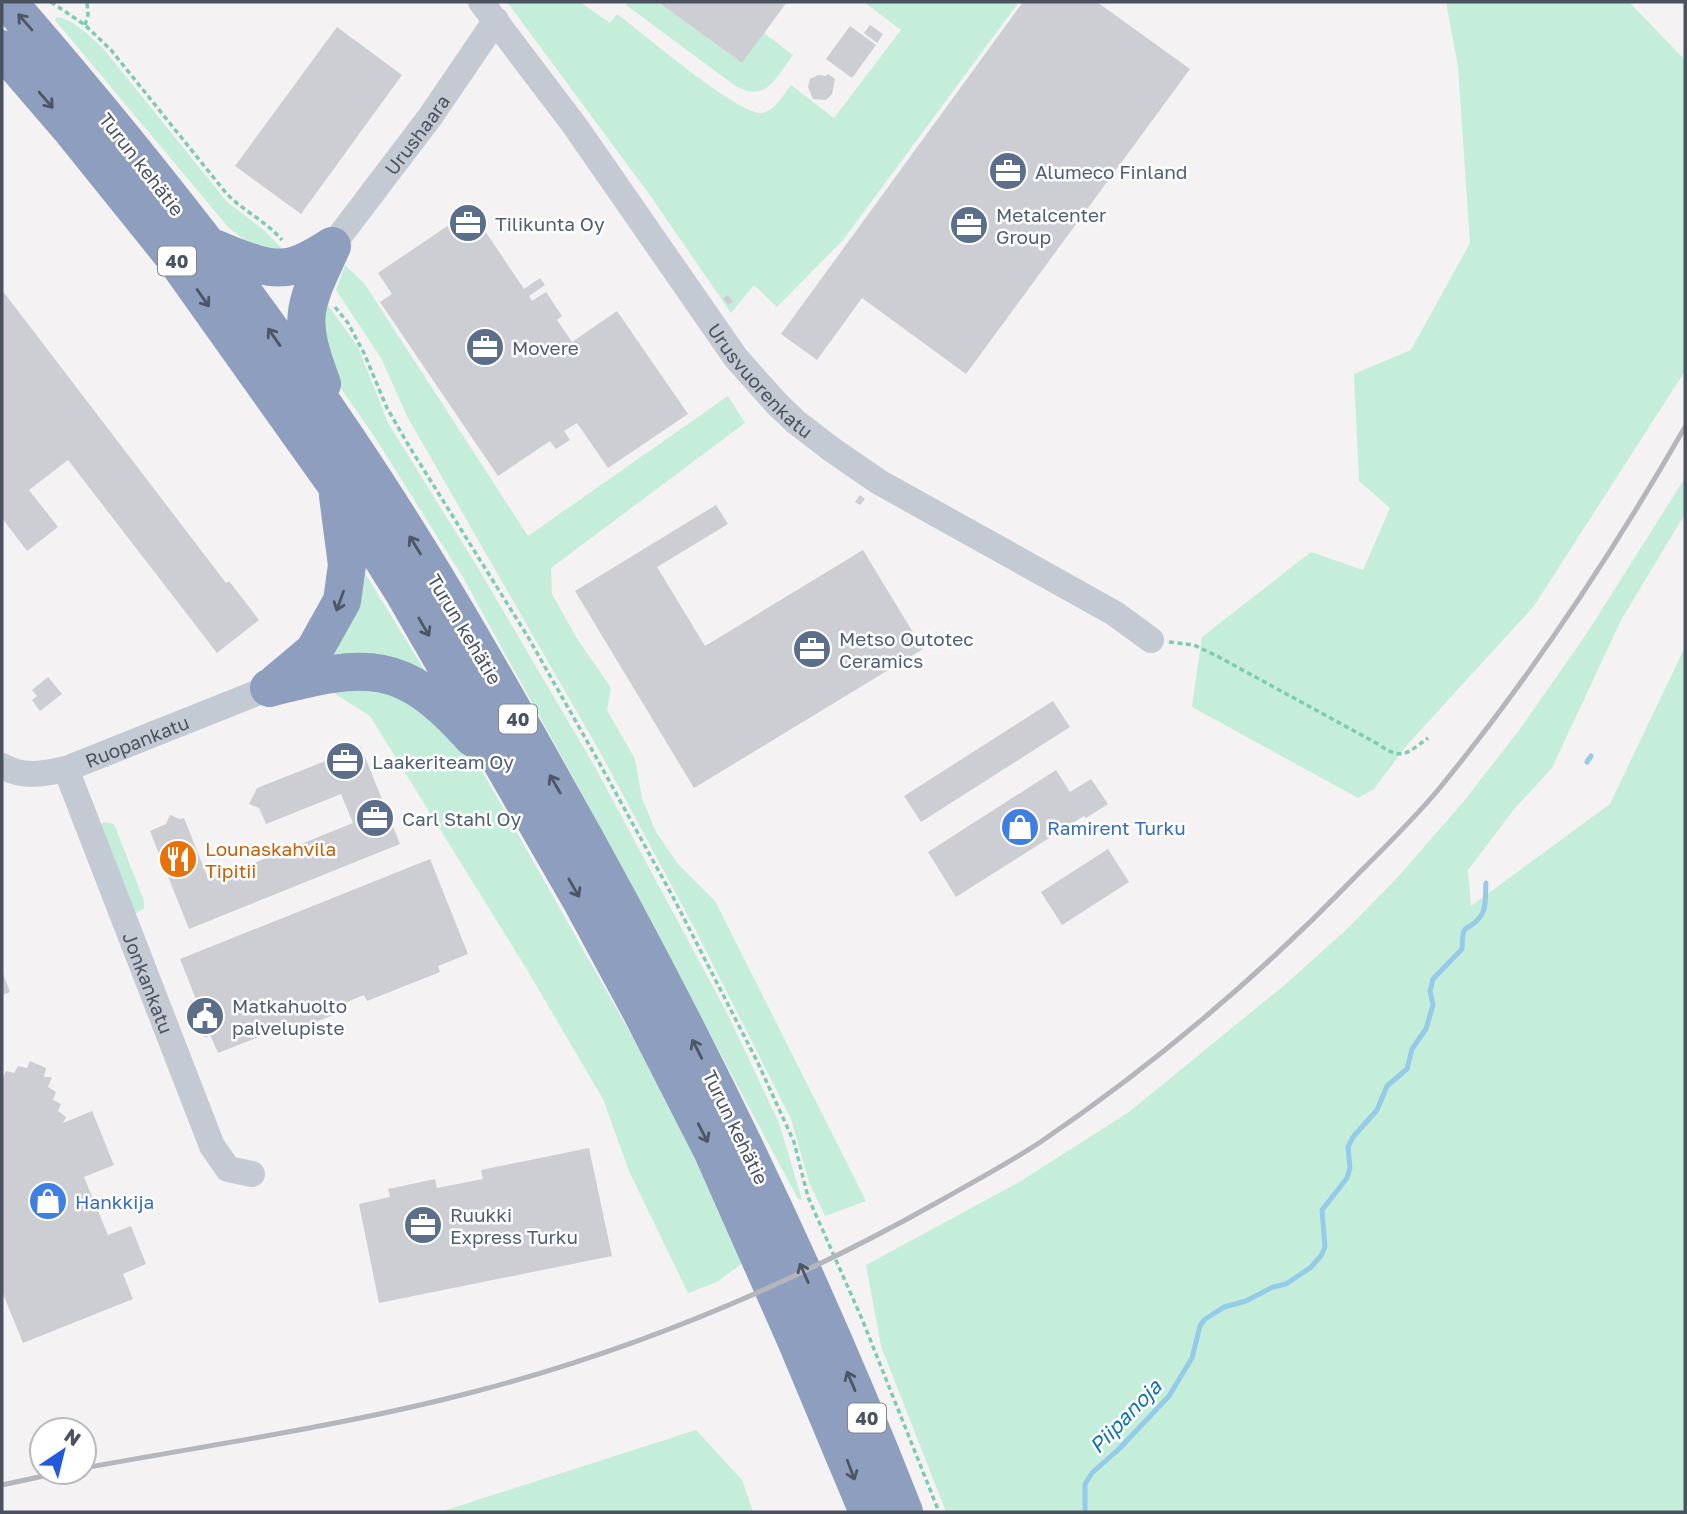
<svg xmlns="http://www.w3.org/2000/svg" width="1687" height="1514" font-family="'Golos Text',sans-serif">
	<rect width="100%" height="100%" fill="#f4f2f2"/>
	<path fill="#c4eeda" d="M 507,2 L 580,2 L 610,23 L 617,14 C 643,33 733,111 760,113 C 773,114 784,94 791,85 L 834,118 L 901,30 L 864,2 L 1019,2 L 843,240 L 777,307 L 754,285 L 731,313 L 652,198 Z
		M 628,2 L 658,2 L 742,63 L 764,33 L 793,55 C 774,81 764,106 730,82 L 626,5 Z
		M 1446,2 L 1629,2 L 1685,60 L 1685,371 L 1534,606 L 1407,745 L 1374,789 L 1358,798 L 1192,707 L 1202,637 L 1311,552 L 1363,570 L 1390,508 L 1359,481 L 1354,374 L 1411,350 L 1470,243 L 1458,67 Z
		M 57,17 C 75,20 89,36 102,47 L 227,202 L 265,231 L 287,254 L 251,245 L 228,227 L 55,20 Z
		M 345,265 L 364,283 L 528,536 L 728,396 L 745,423 L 551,568 L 552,594 L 576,637 L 611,688 L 607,710 L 635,759 L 642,798 L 656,832 L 678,864 L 715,901 L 866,1201 L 825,1216 L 809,1182 L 791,1119 L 695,929 L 600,752 L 408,418 L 381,358 L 336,290 Z
		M 322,297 L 358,347 L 388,423 L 478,568 L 595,767 L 728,1015 L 779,1123 L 802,1200 L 798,1199 L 574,779 L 464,579 L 374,436 L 321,360 Z
		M 1685,478 L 1685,514 L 1621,620 L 1552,768 L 1515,808 L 1468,870 L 1471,906 L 1610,804 L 1685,647 L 1685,1512 L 946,1512 L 881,1346 L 866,1265 L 1021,1181 L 1129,1112 L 1287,983 L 1346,930 L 1397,878 L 1464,801 L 1520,729 L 1587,633 Z
		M 363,570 L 433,684 L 339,662 L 328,647 Z
		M 380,684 L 466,746 L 481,769 L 659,1084 L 691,1148 L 744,1262 L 717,1282 L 688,1293 L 629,1171 L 603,1099 L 526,968 L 370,716 L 323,686 Z
		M 104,822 L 114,824 L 144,901 L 144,908 L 135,914 L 100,825 Z
		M 696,1430 L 742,1480 L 753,1512 L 440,1512 Z"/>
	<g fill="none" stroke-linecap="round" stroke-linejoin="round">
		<path stroke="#93cbe9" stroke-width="5" d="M 1587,762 L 1591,756
			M 1085,1512 L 1085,1484 L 1092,1473 L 1120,1448 L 1169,1396 L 1192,1358 L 1200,1326 L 1204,1320 L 1224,1307 L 1246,1301 L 1273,1287 L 1286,1284 L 1310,1268 L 1321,1256 L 1325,1247 L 1322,1210 L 1347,1178 L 1350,1168 L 1348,1147 L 1353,1137 L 1377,1110 L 1387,1086 L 1407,1069 L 1412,1049 L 1426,1029 L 1433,1005 L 1430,991 L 1433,979 L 1462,949 C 1463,918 1466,935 1480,917 C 1487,909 1485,893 1486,883"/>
	</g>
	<path fill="#ccced4" d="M 658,2 L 787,2 L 742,63 Z
		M 1023,2 L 1097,2 L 1190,69 L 966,374 L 862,298 L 817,360 L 781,334 Z
		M 870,25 L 883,34 L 877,43 L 864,33 Z
		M 850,26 L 876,45 L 852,78 L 826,59 Z
		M 337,27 L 402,75 L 301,214 L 235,166 Z
		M 828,74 L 835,79 L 832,94 L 826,100 L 813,99 L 808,87 L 810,79 L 818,75 L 826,76 Z
		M 471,210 L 524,289 L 540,278 L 545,285 L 529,296 L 532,301 L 546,292 L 562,316 L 557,320 L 572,342 L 617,311 L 688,414 L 608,468 L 577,423 L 564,431 L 570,440 L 556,449 L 550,441 L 498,476 L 380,302 L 392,294 L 378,273 Z
		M 2,290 L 226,583 L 229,581 L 259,620 L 217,653 L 68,460 L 29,490 L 58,527 L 27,551 L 2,518 Z
		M 728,295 L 733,302 L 728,305 L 723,298 Z
		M 860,495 L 865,499 L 860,505 L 855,502 Z
		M 716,505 L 728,524 L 657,567 L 705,646 L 863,550 L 923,649 L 694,788 L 575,591 Z
		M 48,677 L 62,694 L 40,711 L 32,700 L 37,696 L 32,690 Z
		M 1053,701 L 1070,727 L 921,822 L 904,796 Z
		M 361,747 L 400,844 L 189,929 L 150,831 L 166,824 L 170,815 L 180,819 L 184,818 L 209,881 L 353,823 L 341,794 L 266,824 L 259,808 L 249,804 L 257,788 Z
		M 1056,770 L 1070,792 L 1091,779 L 1108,804 L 1086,818 L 1084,816 L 956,897 L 928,852 Z
		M 1108,849 L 1129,882 L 1062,925 L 1041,892 Z
		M 430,859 L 468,954 L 438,966 L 440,972 L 367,1001 L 364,995 L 335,1007 L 338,1013 L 279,1037 L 276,1030 L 218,1053 L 210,1035 L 205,1038 L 190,1001 L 196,999 L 180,959 Z
		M 2,971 L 10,992 L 2,995 Z
		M 30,1061 L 46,1068 L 44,1077 L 52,1077 L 48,1087 L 56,1092 L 53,1100 L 61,1104 L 58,1111 L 66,1117 L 63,1123 L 92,1111 L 114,1165 L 84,1177 L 108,1235 L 131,1226 L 146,1264 L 123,1274 L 133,1299 L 23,1343 L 2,1291 L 2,1078 L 6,1071 L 14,1073 L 18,1066 L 27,1068 Z
		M 589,1148 L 612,1256 L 379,1303 L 359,1204 L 390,1197 L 388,1189 L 435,1179 L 437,1188 L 483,1179 L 481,1170 Z"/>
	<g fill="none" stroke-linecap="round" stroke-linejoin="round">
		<path stroke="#7dcbb0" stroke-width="3.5" stroke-dasharray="5 3.5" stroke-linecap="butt" d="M 51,2 L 85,25 L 111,50 L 226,193 C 243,211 266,221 282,240
			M 85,25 L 88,15 L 87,2
			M 335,307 L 348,323 L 364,353 L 387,408 L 409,446 L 528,637 L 596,757 L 673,897 L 758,1063 L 794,1142 L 808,1197 L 862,1319 L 939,1512
			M 1169,642 L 1194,645 L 1217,656 L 1378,744 C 1402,761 1406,754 1428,738"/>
		<g stroke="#c4cad3" stroke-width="26">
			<path id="s1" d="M 481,2 L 575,126 L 736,358 L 777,404 L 796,422 L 831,449 L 879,482 L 1114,613 L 1151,640"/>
			<path id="s2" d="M 332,246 L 430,117 L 496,20"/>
			<path id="s3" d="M 2,766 C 23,778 43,774 66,769 L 269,688"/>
			<path id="s4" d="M 66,769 L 212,1146 L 228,1169 L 252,1174"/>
		</g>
		<path stroke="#8d9ebe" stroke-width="38" d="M 8,2 C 87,93 164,187 237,284 C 300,369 361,457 417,548 C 464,623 507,700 551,778 C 685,1015 805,1258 904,1512
			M 2,49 L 71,129 L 174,257 L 337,486 L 404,593 L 581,900 L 642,1013 L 712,1150 L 796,1340 L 868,1512
			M 208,246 C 231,254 262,271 287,267 C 303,265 319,254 332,246
			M 322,384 C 297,317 303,309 332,246
			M 276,683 L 314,651 L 342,601 L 347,565 L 338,496
			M 269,688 C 367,663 402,658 473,738"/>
		<path stroke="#b4b6bc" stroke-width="5" d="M 84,1468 C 215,1444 348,1425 477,1391 C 637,1349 794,1283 938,1202 C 973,1182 1009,1163 1042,1141 C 1155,1064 1260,975 1355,877 C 1383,849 1412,821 1438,790 C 1531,677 1612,554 1685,427
			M 2,1485 L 62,1472"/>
	</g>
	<defs><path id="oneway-shaft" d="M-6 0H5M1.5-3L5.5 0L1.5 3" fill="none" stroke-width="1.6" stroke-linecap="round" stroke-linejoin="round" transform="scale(1.75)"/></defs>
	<g stroke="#4d5664">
		<use href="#oneway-shaft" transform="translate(25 22) rotate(-131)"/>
		<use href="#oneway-shaft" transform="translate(46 100) rotate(49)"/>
		<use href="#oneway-shaft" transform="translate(203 298) rotate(55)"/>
		<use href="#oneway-shaft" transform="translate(274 337) rotate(-125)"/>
		<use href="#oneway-shaft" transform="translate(415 545) rotate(-122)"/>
		<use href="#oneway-shaft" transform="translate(340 601) rotate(110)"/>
		<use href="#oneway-shaft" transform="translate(424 627) rotate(60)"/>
		<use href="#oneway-shaft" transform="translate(555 784) rotate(-120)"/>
		<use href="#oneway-shaft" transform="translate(574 888) rotate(60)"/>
		<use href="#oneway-shaft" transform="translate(697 1049) rotate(-117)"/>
		<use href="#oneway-shaft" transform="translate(703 1133) rotate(63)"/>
		<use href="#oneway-shaft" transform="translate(804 1273) rotate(-114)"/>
		<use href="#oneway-shaft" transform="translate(851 1381) rotate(-113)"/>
		<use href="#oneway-shaft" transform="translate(851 1470) rotate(69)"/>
	</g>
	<defs>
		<symbol id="office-disc" viewBox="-11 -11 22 22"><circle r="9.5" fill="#5c6f8a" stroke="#fff"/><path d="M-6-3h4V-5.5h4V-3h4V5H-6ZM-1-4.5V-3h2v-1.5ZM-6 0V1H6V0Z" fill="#fff"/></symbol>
		<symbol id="shop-disc" viewBox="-11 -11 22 22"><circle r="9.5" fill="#3f7fe0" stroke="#fff"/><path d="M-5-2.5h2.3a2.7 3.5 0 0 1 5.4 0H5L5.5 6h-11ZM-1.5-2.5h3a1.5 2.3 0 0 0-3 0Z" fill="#fff"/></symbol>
		<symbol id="restaurant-disc" viewBox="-11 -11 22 22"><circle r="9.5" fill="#e8710a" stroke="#fff"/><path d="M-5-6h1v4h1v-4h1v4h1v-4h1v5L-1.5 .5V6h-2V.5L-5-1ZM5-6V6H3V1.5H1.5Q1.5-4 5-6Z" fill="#fff"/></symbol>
		<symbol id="civic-disc" viewBox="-11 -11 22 22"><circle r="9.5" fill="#5c6f8a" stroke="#fff"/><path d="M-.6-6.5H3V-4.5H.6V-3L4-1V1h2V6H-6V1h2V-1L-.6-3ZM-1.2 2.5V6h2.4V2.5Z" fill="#fff"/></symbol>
	</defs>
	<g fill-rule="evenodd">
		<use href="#office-disc" x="986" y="149" width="44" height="44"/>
		<use href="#office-disc" x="446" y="201" width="44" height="44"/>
		<use href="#office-disc" x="947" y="203" width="44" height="44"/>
		<use href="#office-disc" x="463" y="325" width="44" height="44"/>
		<use href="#office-disc" x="790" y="627" width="44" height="44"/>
		<use href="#office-disc" x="323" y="739" width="44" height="44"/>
		<use href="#office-disc" x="353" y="796" width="44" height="44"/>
		<use href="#shop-disc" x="998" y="805" width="44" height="44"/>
		<use href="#restaurant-disc" x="156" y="837" width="44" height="44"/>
		<use href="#civic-disc" x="183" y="994" width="44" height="44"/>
		<use href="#shop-disc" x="26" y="1179" width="44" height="44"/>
		<use href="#office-disc" x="401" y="1203" width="44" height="44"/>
	</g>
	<g text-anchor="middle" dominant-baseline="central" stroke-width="5" stroke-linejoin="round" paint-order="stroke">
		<g fill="#fff" stroke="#80868f" stroke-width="2">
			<rect x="158" y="246.5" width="38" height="29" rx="5"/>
			<rect x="499" y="704.5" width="38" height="29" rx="5"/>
			<rect x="848" y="1403.5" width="38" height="29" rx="5"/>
		</g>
		<g font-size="18" font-weight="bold" fill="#4a525f">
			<text x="177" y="261">40</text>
			<text x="518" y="719">40</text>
			<text x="867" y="1418">40</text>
		</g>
		<g font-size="19" fill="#4a525f" stroke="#fff">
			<text stroke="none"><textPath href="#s2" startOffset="140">Urushaara</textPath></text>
			<text transform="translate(142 164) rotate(52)">Turun kehätie</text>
			<text stroke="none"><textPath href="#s1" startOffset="471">Urusvuorenkatu</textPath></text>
			<text transform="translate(465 629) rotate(59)">Turun kehätie</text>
			<text stroke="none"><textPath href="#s3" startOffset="142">Ruopankatu</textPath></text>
			<text stroke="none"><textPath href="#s4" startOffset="229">Jonkankatu</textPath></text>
			<text transform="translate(736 1127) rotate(64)">Turun kehätie</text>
		</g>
		<g font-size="19" fill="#4e5e75" stroke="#fff" text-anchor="start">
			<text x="1035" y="171">Alumeco Finland</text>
			<text x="996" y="214">Metalcenter<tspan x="996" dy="22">Group</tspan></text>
			<text x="495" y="223">Tilikunta Oy</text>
			<text x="512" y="347">Movere</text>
			<text x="839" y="638">Metso Outotec<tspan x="839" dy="22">Ceramics</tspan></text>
			<text x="372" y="761">Laakeriteam Oy</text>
			<text x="402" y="818">Carl Stahl Oy</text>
			<text x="232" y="1005">Matkahuolto<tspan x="232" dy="22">palvelupiste</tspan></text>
			<text x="450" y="1214">Ruukki<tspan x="450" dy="22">Express Turku</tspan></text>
		</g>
		<g font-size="19" fill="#366cbe" stroke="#fff" text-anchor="start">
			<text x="1047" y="827">Ramirent Turku</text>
			<text x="75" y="1201">Hankkija</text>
		</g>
		<g font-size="19" fill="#c56008" stroke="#fff" text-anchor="start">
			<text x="205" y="848">Lounaskahvila<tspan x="205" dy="22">Tipitii</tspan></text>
		</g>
		<g font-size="21" font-style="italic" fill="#1375a9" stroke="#fff">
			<text transform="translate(1125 1416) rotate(-46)">Piipanoja</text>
		</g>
	</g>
	<rect width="1687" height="1514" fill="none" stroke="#4a525f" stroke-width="7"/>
	<g transform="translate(63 1451) rotate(35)"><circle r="33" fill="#ffffff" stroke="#b7babf" stroke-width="2"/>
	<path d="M0-5L12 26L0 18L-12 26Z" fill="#235add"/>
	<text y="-10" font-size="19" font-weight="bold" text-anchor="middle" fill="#4a525f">N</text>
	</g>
</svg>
